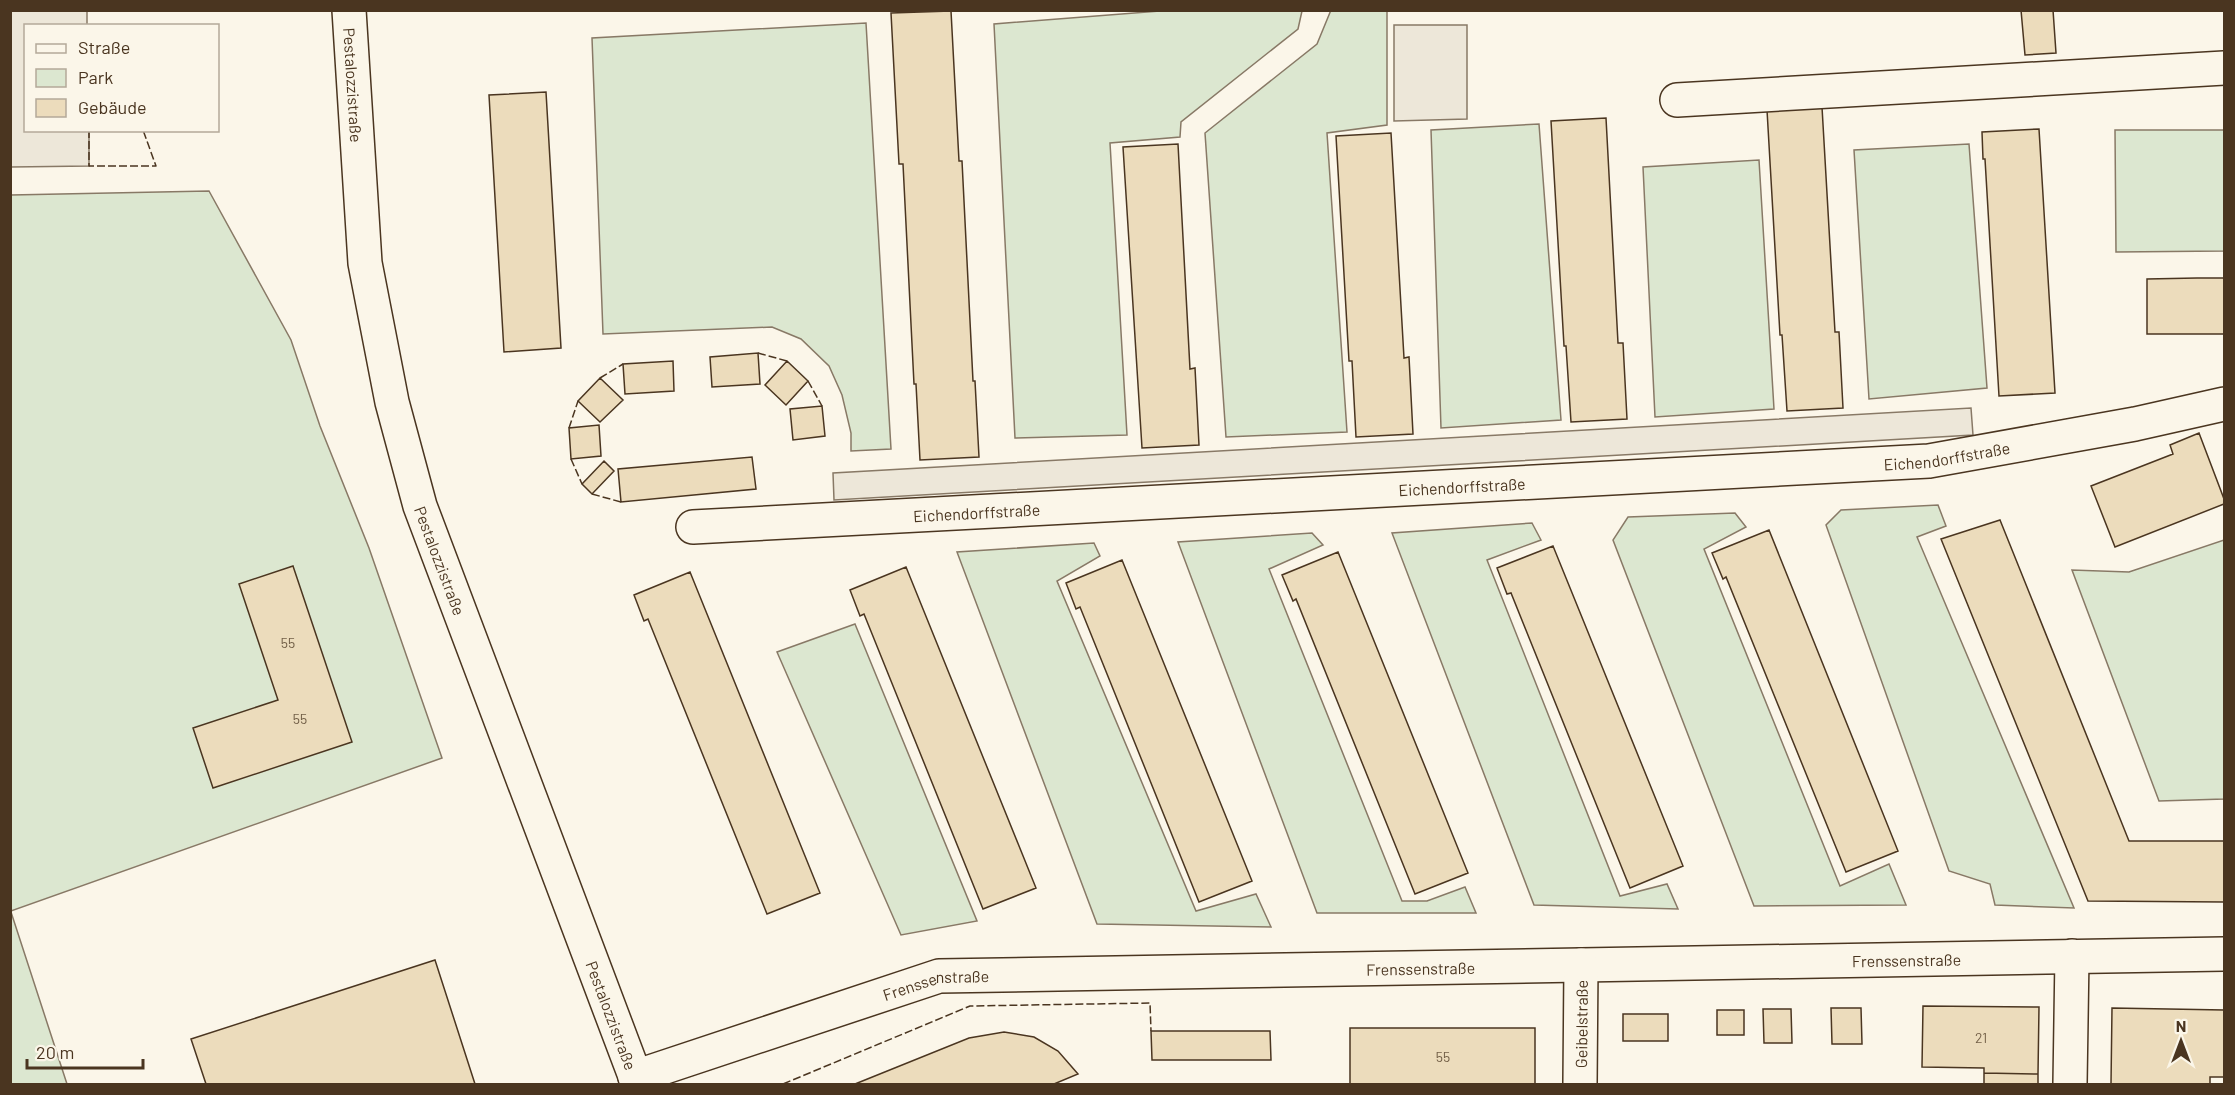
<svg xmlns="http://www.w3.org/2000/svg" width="2235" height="1095" font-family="Barlow,sans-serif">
	<rect width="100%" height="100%" fill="#fbf6e9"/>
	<path fill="#dce7d0" stroke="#887966" stroke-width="1.5" d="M 1331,10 L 1387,11 L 1387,125 L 1327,133 L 1347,432 L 1226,437 L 1205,133 L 1317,44 Z
		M 1160,11 L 1302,11 L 1298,29 L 1181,122 L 1180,137 L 1110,143 L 1127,435 L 1015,438 L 994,24 Z
		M 866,23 L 891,449 L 851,451 L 851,433 L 842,395 L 829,366 L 801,339 L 772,327 L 603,334 L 592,38 Z
		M 1539,124 L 1561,420 L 1441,428 L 1431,130 Z
		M 2115,130 L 2224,130 L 2224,251 L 2116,252 Z
		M 1969,144 L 1987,388 L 1869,399 L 1854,150 Z
		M 1759,160 L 1774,409 L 1655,417 L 1643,167 Z
		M 209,191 L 291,340 L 320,426 L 369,548 L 442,758 L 11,911 L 11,195 Z
		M 1938,505 L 1946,526 L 1917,537 L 2074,908 L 1995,905 L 1990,884 L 1949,871 L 1826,525 L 1841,510 Z
		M 1735,513 L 1746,527 L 1704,549 L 1840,886 L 1889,864 L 1906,905 L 1754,906 L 1613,540 L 1628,517 Z
		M 1532,523 L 1541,540 L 1487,560 L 1620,896 L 1667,884 L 1678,909 L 1534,905 L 1392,533 Z
		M 1312,533 L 1323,545 L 1269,569 L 1402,901 L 1427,901 L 1465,887 L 1476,913 L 1317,913 L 1178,542 Z
		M 2224,540 L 2224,799 L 2159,801 L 2072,570 L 2129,572 Z
		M 1094,543 L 1100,556 L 1057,581 L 1196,911 L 1256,894 L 1271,927 L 1097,924 L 957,552 Z
		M 855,624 L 977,921 L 901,935 L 777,652 Z
		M 10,912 L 11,912 L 67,1084 L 11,1084 Z"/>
	<path fill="#ede7d9" stroke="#887966" stroke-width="1.5" d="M 10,11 L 87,11 L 87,25 L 26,26 L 26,130 L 89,131 L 89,166 L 11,167 Z
		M 1394,25 L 1467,25 L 1467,119 L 1394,121 Z
		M 1971,408 L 1973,435 L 834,500 L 833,473 Z"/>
	<path fill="#ecdcbc" stroke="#4a3520" stroke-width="1.5" d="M 2021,10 L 2053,10 L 2056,53 L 2025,55 Z
		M 951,11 L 959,161 L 962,161 L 973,381 L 975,381 L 979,457 L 920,460 L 916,384 L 914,384 L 903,164 L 899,164 L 891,13 Z
		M 546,92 L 561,348 L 504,352 L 489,95 Z
		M 1822,107 L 1835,332 L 1839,332 L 1843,408 L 1787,411 L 1782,335 L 1780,335 L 1767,110 Z
		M 1606,118 L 1618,343 L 1623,343 L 1627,419 L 1571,422 L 1566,346 L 1564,346 L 1551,121 Z
		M 2039,129 L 2055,393 L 1999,396 L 1985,159 L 1983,159 L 1982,132 Z
		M 1391,133 L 1404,358 L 1409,357 L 1413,434 L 1356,437 L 1352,361 L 1349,361 L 1336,136 Z
		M 1178,144 L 1190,369 L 1195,368 L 1199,445 L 1142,448 L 1123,147 Z
		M 2197,278 L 2224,278 L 2224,334 L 2147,334 L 2147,279 Z
		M 758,353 L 760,384 L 712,387 L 710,357 Z
		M 673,361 L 674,391 L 625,394 L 623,364 Z
		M 787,361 L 808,381 L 786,405 L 765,385 Z
		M 600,378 L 623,400 L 600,422 L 578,401 Z
		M 822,406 L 825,436 L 793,440 L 790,409 Z
		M 599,425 L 601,456 L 571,459 L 569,428 Z
		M 2199,433 L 2224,499 L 2224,504 L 2115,547 L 2091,486 L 2173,454 L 2170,445 Z
		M 752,457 L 756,489 L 621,502 L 618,469 Z
		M 604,461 L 614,471 L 592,494 L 582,484 Z
		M 2000,520 L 2129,841 L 2224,841 L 2224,902 L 2088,901 L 1941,539 Z
		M 1769,530 L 1898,851 L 1846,872 L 1726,577 L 1723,579 L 1712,553 Z
		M 1553,546 L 1683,866 L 1630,888 L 1511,593 L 1507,594 L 1497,568 Z
		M 1338,552 L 1468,873 L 1415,894 L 1296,599 L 1293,601 L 1282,575 Z
		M 1122,560 L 1252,881 L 1199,902 L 1080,607 L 1076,609 L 1066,583 Z
		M 293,566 L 352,742 L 213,788 L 193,728 L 278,700 L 239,584 Z
		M 906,567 L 1036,888 L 983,909 L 864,614 L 860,616 L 850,590 Z
		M 690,572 L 820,893 L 767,914 L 648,619 L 644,621 L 634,595 Z
		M 435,960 L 475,1084 L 206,1084 L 191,1039 Z
		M 1923,1006 L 2039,1007 L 2038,1074 L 1984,1073 L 1984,1068 L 1922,1067 Z
		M 1831,1008 L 1861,1008 L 1862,1044 L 1832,1044 Z
		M 2112,1008 L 2224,1010 L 2224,1077 L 2210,1077 L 2210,1084 L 2111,1084 Z
		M 1763,1009 L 1791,1009 L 1792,1043 L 1764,1043 Z
		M 1717,1010 L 1744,1010 L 1744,1035 L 1717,1035 Z
		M 1623,1014 L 1668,1014 L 1668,1041 L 1623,1041 Z
		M 1350,1028 L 1535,1028 L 1535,1084 L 1350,1084 Z
		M 1151,1031 L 1270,1031 L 1271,1060 L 1152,1060 Z
		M 1004,1032 L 1034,1037 L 1058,1051 L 1078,1074 L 1054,1084 L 855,1084 L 969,1038 Z
		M 1984,1073 L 2038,1074 L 2038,1084 L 1984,1084 Z"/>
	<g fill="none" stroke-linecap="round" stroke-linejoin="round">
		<defs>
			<g id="minor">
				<path id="s1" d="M 349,10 L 365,263 L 392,402 L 420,506 L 638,1084"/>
				<path d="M 1677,100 L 2224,68"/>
				<path id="s2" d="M 693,527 L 1929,461 L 2135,424 L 2224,404"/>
				<path id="s3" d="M 635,1077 L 939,976 L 2224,954"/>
				<path id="s4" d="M 1580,1084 L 1581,965"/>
				<path d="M 2070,1084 L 2072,956"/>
			</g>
		</defs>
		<use href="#minor" stroke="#4a3520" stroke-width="36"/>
		<use href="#minor" stroke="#fbf6e9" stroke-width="33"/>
		<path stroke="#4a3520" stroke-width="1.5" stroke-dasharray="8 3" stroke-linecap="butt" d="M 89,130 L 89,166 L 156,166 L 143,130
			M 758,353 L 787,361
			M 600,378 L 623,364
			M 808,381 L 822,406
			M 569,428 L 578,401
			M 571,459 L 582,484
			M 592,494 L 621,502
			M 783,1084 L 970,1006 L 1150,1003 L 1151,1031"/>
	</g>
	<g text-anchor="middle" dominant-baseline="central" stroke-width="4.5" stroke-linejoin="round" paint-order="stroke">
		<g font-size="14" fill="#725f47">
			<text x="288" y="642">55</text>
			<text x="300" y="718">55</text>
			<text x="1981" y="1037">21</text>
			<text x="1443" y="1056">55</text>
		</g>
		<g font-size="16" fill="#4a3520" stroke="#fbf6e9">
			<text stroke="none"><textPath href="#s1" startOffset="75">Pestalozzistraße</textPath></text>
			<text stroke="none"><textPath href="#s2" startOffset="1256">Eichendorffstraße</textPath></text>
			<text stroke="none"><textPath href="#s2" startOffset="770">Eichendorffstraße</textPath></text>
			<text stroke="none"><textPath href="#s2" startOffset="284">Eichendorffstraße</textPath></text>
			<text stroke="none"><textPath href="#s1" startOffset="561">Pestalozzistraße</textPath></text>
			<text stroke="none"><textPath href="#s3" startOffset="1288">Frenssenstraße</textPath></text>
			<text stroke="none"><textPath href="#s3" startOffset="802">Frenssenstraße</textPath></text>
			<text stroke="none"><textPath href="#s3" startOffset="316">Frenssenstraße</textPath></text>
			<text stroke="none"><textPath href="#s1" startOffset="1047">Pestalozzistraße</textPath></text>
			<text stroke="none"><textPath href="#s4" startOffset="60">Geibelstraße</textPath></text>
		</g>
	</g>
	<rect width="2235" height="1095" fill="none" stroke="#4a3520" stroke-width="24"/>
	<rect x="24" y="24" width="195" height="108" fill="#fbf6e9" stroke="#b4a999" stroke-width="1.5"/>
	<rect x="36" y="44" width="30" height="9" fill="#fbf6e9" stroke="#b4a999" stroke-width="1.5"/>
	<text x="78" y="54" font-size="18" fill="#4a3520">Straße</text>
	<rect x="36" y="69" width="30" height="18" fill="#dce7d0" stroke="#b4a999" stroke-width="1.5"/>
	<text x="78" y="84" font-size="18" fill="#4a3520">Park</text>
	<rect x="36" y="99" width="30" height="18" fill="#ecdcbc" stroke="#b4a999" stroke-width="1.5"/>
	<text x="78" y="114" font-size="18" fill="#4a3520">Gebäude</text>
	<g transform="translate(2181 1041)" stroke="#fbf6e9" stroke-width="4.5" paint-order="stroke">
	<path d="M0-4.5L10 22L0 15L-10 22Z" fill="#4a3520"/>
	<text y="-9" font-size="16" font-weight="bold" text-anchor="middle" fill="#4a3520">N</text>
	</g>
	<path d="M27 1059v9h116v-9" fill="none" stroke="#4a3520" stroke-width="3"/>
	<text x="36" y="1059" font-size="18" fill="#4a3520" stroke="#fbf6e9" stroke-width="4.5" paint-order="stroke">20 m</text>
</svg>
